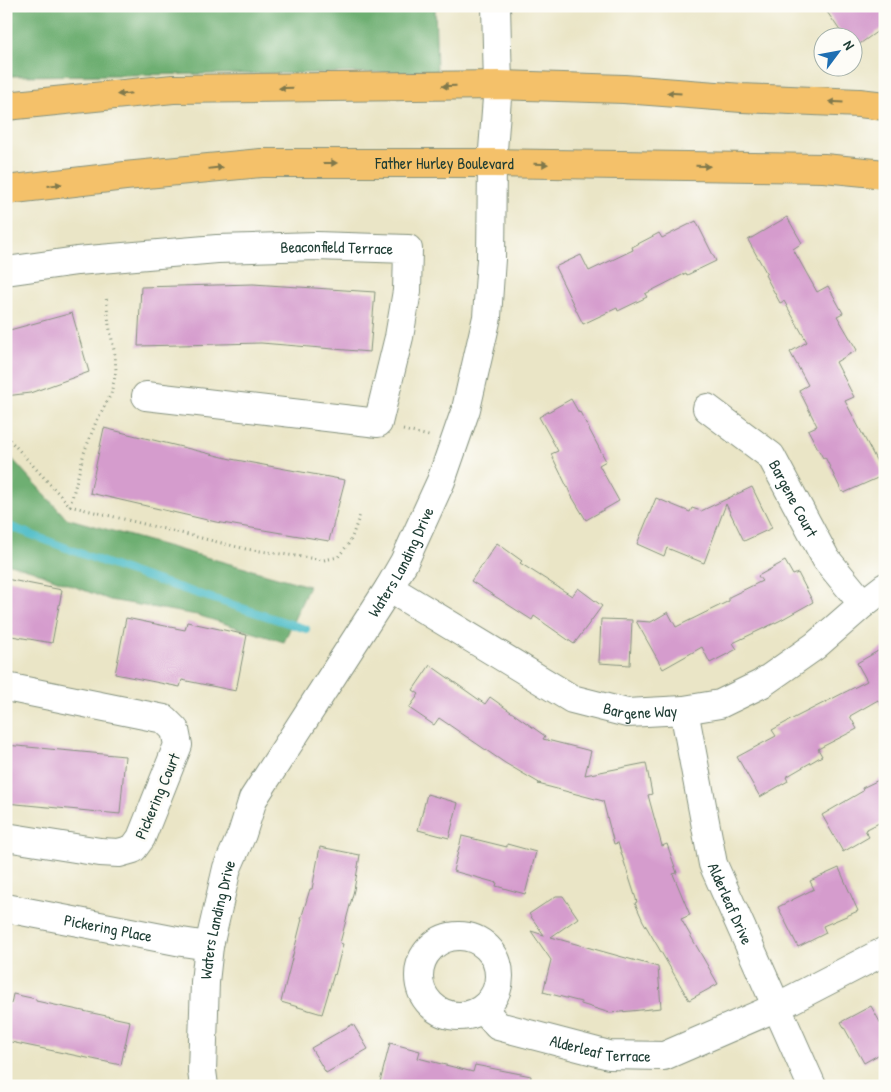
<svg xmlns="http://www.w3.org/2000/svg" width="891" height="1092" font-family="'Patrick Hand',sans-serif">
	<rect width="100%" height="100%" fill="#fdfcf7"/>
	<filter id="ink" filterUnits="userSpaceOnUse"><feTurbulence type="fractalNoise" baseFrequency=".02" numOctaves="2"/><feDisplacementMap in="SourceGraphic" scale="10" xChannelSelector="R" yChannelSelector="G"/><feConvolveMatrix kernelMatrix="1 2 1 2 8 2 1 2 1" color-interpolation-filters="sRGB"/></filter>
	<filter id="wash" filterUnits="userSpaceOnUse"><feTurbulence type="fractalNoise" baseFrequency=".0096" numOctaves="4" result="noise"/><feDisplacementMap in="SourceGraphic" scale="20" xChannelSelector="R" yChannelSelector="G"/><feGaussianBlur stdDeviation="1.12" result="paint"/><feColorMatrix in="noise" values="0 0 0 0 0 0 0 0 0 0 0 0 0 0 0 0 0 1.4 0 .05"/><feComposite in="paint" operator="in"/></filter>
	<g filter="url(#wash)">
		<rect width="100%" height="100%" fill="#eae5c6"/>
		<path fill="#6eaf72" stroke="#467653" d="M 6,6 L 435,6 L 437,72 L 6,76 Z
			M 6,452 L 66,518 L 309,586 L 284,642 L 197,615 L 110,600 L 31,570 L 6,563 Z"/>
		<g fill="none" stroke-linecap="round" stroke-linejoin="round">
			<path stroke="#4fbdc8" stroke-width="8" d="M 6,525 L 119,568 L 306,629"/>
		</g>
		<g id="blocks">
			<path fill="#d59ccd" d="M 823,6 L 885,6 L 885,26 L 854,48 L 854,38 L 845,38 Z
				M 787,217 L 802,243 L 793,249 L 817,292 L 828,286 L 843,313 L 837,316 L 857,350 L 836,362 L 854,397 L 845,401 L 884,475 L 844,493 L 843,491 L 842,492 L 825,457 L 823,458 L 808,430 L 817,426 L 799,390 L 808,385 L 790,352 L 807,342 L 784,301 L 780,303 L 765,275 L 767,274 L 748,240 Z
				M 696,221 L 716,261 L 687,275 L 686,273 L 645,294 L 647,297 L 618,311 L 617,308 L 583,324 L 555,267 L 581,255 L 589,271 L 633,250 L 632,247 L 659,233 L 662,238 Z
				M 253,284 L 375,292 L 370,352 L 261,343 L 138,346 L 141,287 Z
				M 72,313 L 89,372 L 30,393 L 6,396 L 6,331 Z
				M 571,399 L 579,413 L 580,412 L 606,461 L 599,465 L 619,501 L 586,520 L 571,495 L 551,454 L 558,451 L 539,417 Z
				M 104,428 L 231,459 L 345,480 L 329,541 L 216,522 L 90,493 Z
				M 752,487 L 772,528 L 744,541 L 726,504 L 704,563 L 667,548 L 664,556 L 637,544 L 656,498 L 690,512 L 692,508 L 701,511 Z
				M 497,543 L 522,561 L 520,563 L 572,596 L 578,588 L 602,606 L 574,644 L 534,616 L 532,620 L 471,581 Z
				M 785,561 L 793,575 L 798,573 L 813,602 L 779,621 L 733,643 L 737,649 L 710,663 L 702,647 L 663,669 L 636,621 L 651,622 L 668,612 L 676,627 L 729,601 L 729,597 L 762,581 L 758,576 Z
				M 6,579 L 62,590 L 52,643 L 6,635 Z
				M 126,618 L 185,630 L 187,622 L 247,635 L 236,691 L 182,680 L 180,687 L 115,674 Z
				M 601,619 L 632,620 L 630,665 L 599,663 Z
				M 885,647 L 885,713 L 878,700 L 850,716 L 857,729 L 818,749 L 822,756 L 786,777 L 788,781 L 760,797 L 737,757 L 776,736 L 772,730 L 796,717 L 867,681 L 857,663 Z
				M 430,665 L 485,704 L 490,697 L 545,736 L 543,739 L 591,751 L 585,775 L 646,763 L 652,794 L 648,795 L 662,846 L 667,844 L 677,873 L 673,874 L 690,915 L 681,919 L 718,984 L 689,1000 L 643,921 L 635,903 L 637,902 L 618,843 L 614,844 L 603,801 L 538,784 L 541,784 L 505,763 L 439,718 L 434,725 L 409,708 L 419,694 L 413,690 Z
				M 6,745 L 125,756 L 120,814 L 6,803 Z
				M 885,777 L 885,820 L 865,830 L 869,837 L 843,852 L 822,815 L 863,791 L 862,788 Z
				M 427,794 L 458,803 L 449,838 L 418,830 Z
				M 462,836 L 507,847 L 507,844 L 536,852 L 525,894 L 496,886 L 497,883 L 453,871 Z
				M 320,847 L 360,855 L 354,890 L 340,943 L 343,944 L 335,975 L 334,974 L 322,1014 L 281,1002 L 302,919 L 301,919 L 310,889 L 312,889 Z
				M 839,868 L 858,911 L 823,926 L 826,933 L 798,947 L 778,907 L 814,889 L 810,881 Z
				M 556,896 L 563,896 L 578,918 L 551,937 L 658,967 L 661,1008 L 610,1013 L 581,1004 L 581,1002 L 543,992 L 551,960 L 531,931 L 544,935 L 529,914 Z
				M 13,994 L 36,999 L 36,1001 L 130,1021 L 121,1065 L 6,1041 L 6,1003 L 11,1004 Z
				M 871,1006 L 885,1031 L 885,1051 L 864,1063 L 841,1022 Z
				M 353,1024 L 368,1049 L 326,1073 L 311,1048 Z
				M 390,1043 L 420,1051 L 418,1058 L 473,1072 L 475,1065 L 531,1076 L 530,1086 L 379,1086 Z"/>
		</g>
	</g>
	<g filter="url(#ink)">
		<use href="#blocks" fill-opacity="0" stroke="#84917d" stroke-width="1"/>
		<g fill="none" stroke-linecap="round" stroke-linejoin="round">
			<defs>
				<g id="minor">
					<path id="s1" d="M 6,271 L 77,261 L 217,249 L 316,246 L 408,249 L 407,291 L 399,337 L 378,423 L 146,396"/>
					<path id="s2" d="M 707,408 L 771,456 L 826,559 L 863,604"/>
					<path id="s3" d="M 389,588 L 572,699 L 627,713 L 684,710 L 720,704 L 761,684 L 815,646 L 863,604 L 885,587"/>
					<path d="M 6,687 L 164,719 L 175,730 L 178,745 L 141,838 L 133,849 L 119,853 L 100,852 L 6,837"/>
					<path id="s4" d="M 684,710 L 713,864 L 812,1086"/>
					<path id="s5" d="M 6,908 L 182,942 L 209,946"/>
					<circle cx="459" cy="976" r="40"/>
					<path id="s6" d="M 483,1009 L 498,1026 L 609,1055 L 664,1056 L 777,1007 L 885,951"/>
					<path id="s7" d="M 204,1086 L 202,1071 L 205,982 L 209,946 L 227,868 L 242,834 L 253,799 L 389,588 L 404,562 L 441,481 L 466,409 L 487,317 L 491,259 L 492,163 L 498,85 L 496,6"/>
				</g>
				<g id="major">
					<path d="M 6,106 L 173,89 L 498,85 L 624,89 L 742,98 L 859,103 L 885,106"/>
					<path id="s8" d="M 6,190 L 125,176 L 261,163 L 492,163 L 824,168 L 885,174"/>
				</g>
			</defs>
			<use href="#minor" stroke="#84917d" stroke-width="30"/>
			<use href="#major" stroke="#84917d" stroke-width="30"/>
			<path stroke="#84917d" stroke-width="3" stroke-dasharray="1 4" stroke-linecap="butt" d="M 403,430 L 429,436
				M 6,436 L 70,506 L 84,453 L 96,422 L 111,394 L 116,371 L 115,355 L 109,325 L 106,296
				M 70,506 L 246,549 L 324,560 L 338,557 L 350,542 L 360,515"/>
			<use href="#minor" stroke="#fff" stroke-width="28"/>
			<use href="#major" stroke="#f4c16a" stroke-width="28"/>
		</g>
		<defs><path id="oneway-solid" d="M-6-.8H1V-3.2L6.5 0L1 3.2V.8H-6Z" transform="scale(1.25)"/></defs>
		<g fill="#7f784c">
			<use href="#oneway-solid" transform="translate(449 86) rotate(179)"/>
			<use href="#oneway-solid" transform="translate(286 88) rotate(179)"/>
			<use href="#oneway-solid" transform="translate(674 93) rotate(-176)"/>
			<use href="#oneway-solid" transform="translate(124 94) rotate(174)"/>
			<use href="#oneway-solid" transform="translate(836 102) rotate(-177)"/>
			<use href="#oneway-solid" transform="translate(330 163)"/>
			<use href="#oneway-solid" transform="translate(541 164) rotate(1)"/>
			<use href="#oneway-solid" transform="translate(703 166) rotate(1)"/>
			<use href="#oneway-solid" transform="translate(216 168) rotate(-6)"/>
			<use href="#oneway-solid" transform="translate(55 185) rotate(-7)"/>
		</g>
	</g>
	<g text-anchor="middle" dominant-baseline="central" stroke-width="5" stroke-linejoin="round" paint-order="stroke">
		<g font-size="16" fill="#1f3d34" stroke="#fdfcf7">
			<text stroke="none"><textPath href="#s8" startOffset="440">Father Hurley Boulevard</textPath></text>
			<text stroke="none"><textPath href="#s1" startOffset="332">Beaconfield Terrace</textPath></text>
			<text stroke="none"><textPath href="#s2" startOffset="128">Bargene Court</textPath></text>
			<text stroke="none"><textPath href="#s7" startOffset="574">Waters Landing Drive</textPath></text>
			<text stroke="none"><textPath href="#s3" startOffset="284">Bargene Way</textPath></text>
			<text transform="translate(157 796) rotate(-67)">Pickering Court</text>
			<text stroke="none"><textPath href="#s4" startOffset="200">Alderleaf Drive</textPath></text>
			<text stroke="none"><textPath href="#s7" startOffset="168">Waters Landing Drive</textPath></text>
			<text stroke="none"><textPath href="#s5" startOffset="104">Pickering Place</textPath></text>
			<text stroke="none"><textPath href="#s6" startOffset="128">Alderleaf Terrace</textPath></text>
		</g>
	</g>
	<rect width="891" height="1092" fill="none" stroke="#fdfcf7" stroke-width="25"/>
	<g transform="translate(838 52) rotate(58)"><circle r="24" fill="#fdfcf7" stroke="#a4b0a9"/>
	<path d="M0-4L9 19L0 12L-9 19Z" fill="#1f6fb2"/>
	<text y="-8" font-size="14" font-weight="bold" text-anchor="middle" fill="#1f3d34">N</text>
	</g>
</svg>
